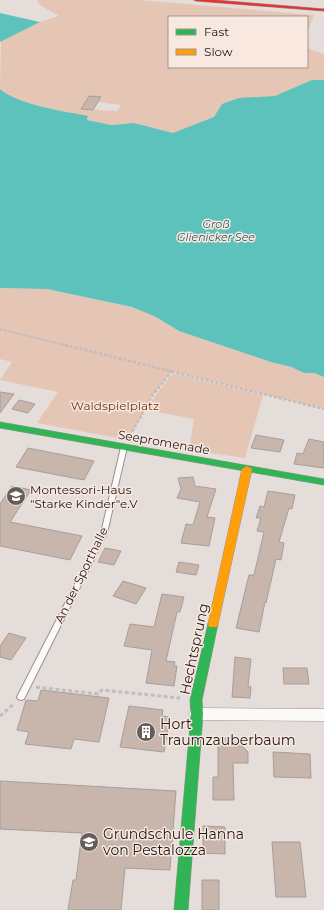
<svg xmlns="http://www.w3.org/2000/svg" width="324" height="910" font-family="Montserrat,sans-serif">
	<rect width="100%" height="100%" fill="#e5ddd9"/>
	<path fill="#e5c5b4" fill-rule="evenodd" d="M 37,0 L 138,0 L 314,15 L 307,33 L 307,17 L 169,17 L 169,67 L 307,67 L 307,41 L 309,49 L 324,54 L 324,80 L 313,80 L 240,114 L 173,133 L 134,123 L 111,125 L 87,120 L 88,117 C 63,111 19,105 0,89 L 1,41 L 40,22 L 59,16 L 40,5 ZM 89,96 L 101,97 L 98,102 L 121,105 L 117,111 L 81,109 Z
		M 0,288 L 47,289 L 132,307 L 156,317 L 179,331 L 271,362 L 291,367 L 304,373 L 314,373 L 324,377 L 324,409 L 172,371 L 152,396 L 128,440 L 37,423 L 58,392 L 0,380 L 12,362 L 0,359 Z
		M 173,373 L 263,395 L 245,458 L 189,450 L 194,419 L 147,410 L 155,396 Z"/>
	<path fill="#5ec2bc" d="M 0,13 L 40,22 L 0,42 Z
		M 312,80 L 324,80 L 324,377 L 314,373 L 304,373 L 291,367 L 271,362 L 179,331 L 156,317 L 132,307 L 47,289 L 0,288 L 0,89 C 19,105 63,111 88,116 L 87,120 L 111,125 L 134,123 L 173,133 L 214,117 L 222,104 L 239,98 L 275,96 Z"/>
	<path fill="#c8b5ab" stroke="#a59f9b" d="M 89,96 L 101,97 L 93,110 L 81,109 Z
		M 0,392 L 14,394 L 0,413 Z
		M 19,400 L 35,404 L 28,413 L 12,409 Z
		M 256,435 L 284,440 L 280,452 L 251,448 Z
		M 309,439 L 324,442 L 324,468 L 294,464 L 297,453 L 303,454 Z
		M 28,448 L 94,461 L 84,480 L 16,467 Z
		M 193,477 L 195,486 L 216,489 L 207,517 L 215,518 L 209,546 L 181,543 L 186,524 L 193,525 L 200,502 L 177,498 L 181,489 L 178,478 Z
		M 12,486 L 31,490 L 10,522 L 82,536 L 70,560 L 0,546 L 0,504 Z
		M 268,491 L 295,495 L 292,509 L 289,508 L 279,542 L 284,543 L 281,560 L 276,559 L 266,603 L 265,602 L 259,632 L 236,628 L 249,575 L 254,575 L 264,532 L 257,531 L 261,518 L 256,518 L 260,506 L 264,507 Z
		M 105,548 L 121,551 L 114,565 L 98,562 Z
		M 179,562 L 199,565 L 196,575 L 176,572 Z
		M 123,581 L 146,588 L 136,604 L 113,596 Z
		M 162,594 L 184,597 L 180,612 L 177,612 L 166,661 L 175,662 L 174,666 L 177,666 L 174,686 L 146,683 L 152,650 L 124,646 L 130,624 L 154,627 Z
		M 9,633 L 26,638 L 11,660 L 0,657 L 0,646 Z
		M 235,657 L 251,659 L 248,686 L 251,687 L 250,698 L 232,697 Z
		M 283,668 L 307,668 L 309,684 L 284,684 Z
		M 41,690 L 109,698 L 99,742 L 74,739 L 71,749 L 25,744 L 29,732 L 17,730 L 26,700 L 38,701 Z
		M 129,706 L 163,710 L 162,716 L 170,717 L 164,752 L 120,747 Z
		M 218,738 L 233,738 L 233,742 L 239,743 L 248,752 L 248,763 L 233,763 L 234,800 L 213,800 L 213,777 L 218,777 Z
		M 273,752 L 310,754 L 311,778 L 274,777 Z
		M 0,781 L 176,791 L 170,870 L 125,868 L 121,910 L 68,910 L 73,880 L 76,880 L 82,833 L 0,829 Z
		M 203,826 L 225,827 L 225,854 L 203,853 Z
		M 272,842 L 300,842 L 306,897 L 276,897 Z
		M 202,880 L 219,880 L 219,910 L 202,910 Z"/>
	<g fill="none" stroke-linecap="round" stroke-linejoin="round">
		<defs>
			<path id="lane" d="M 124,445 L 127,447 L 107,533 L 24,699 L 21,700 L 18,699 L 17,697 L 101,533 L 121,447 Z"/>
			<path id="street" d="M 197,708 L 324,709 L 324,721 L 197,720 L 191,718 L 189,714 L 191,710 Z"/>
			<path id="fast" d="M 0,422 L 324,479 L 324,485 L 0,428 Z
				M 213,620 L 217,621 L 218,624 L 202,700 L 203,714 L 188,910 L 174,910 L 191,714 L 190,700 L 208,624 L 209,621 Z"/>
			<path id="slow" d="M 247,466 L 252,469 L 218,624 L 217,627 L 209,627 L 208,624 L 242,469 Z"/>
			<path id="jam" d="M 194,0 L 215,0 L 324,9 L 324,11 L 196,1 Z"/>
		</defs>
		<use href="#lane" stroke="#99928f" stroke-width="2"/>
		<use href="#street" stroke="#99928f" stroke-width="1"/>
		<use href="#fast" stroke="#99928f" stroke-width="1"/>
		<use href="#slow" stroke="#99928f" stroke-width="1"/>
		<use href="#jam" stroke="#99928f" stroke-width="1"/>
		<path stroke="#c0bebc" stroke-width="2" stroke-dasharray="2.5 1.5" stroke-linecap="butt" d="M 0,329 L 69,346"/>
		<path stroke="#c0bebc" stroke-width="2.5" stroke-dasharray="3 2" stroke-linecap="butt" d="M 65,345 L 324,409
			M 130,436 L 152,396 L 172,371"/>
		<path stroke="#c0bebc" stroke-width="3" stroke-dasharray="4 2.5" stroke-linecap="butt" d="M 36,687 L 98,694 L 102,690 L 180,698
			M 0,716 L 15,703"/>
		<use href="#lane" fill="#fbfaf9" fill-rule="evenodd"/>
		<use href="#street" fill="#fbfaf9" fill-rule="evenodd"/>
		<use href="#fast" fill="#30b455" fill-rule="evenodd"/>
		<use href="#slow" fill="#ff9f0a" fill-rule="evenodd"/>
		<use href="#jam" fill="#e5322d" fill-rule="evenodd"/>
	</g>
	<defs>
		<symbol id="school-disc" viewBox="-11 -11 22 22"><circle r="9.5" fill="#645e5a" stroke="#f8e8e0"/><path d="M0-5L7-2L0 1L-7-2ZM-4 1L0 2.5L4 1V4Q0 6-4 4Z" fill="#fff"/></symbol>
		<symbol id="building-disc" viewBox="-11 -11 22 22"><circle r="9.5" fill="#645e5a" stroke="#f8e8e0"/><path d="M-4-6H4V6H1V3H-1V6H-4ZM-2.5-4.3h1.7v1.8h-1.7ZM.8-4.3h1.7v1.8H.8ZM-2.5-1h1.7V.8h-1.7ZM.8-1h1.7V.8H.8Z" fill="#fff"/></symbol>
	</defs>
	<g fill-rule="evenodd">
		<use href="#school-disc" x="5" y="485" width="22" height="22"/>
		<use href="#building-disc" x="135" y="721" width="22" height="22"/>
		<use href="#school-disc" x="78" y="831" width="22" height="22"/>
	</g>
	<g text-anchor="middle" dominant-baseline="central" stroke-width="3" stroke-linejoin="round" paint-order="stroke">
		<g font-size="11" font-style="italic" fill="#275e5b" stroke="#f8e8e0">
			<text x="216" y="224">Groß<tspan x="216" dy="13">Glienicker See</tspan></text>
		</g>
		<g font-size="12" fill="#6a3515" stroke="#f8e8e0">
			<text x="115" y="405">Waldspielplatz</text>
		</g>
		<g font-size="12" fill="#1e1916" stroke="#f8e8e0">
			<text transform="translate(164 442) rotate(10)">Seepromenade</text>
			<text transform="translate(81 575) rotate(-64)">An der Sporthalle</text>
		</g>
		<g font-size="12" fill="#1e1916" stroke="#f8e8e0" text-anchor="start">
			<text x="30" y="489">Montessori-Haus<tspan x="30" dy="14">"Starke Kinder"e.V</tspan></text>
		</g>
		<g font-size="14" fill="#1e1916" stroke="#f8e8e0">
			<text transform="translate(194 649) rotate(-78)">Hechtsprung</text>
		</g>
		<g font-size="14" fill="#1e1916" stroke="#f8e8e0" text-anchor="start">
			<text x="160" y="724">Hort<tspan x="160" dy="16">Traumzauberbaum</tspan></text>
			<text x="103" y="834">Grundschule Hanna<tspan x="103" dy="16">von Pestalozza</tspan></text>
		</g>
	</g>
	<rect x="168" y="16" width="140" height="52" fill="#f8e8e0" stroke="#a1958f"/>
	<rect x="176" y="29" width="20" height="6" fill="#30b455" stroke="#a1958f"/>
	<text x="204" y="36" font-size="12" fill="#1e1916">Fast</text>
	<rect x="176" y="49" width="20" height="6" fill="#ff9f0a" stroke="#a1958f"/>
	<text x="204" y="56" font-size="12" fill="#1e1916">Slow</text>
</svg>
